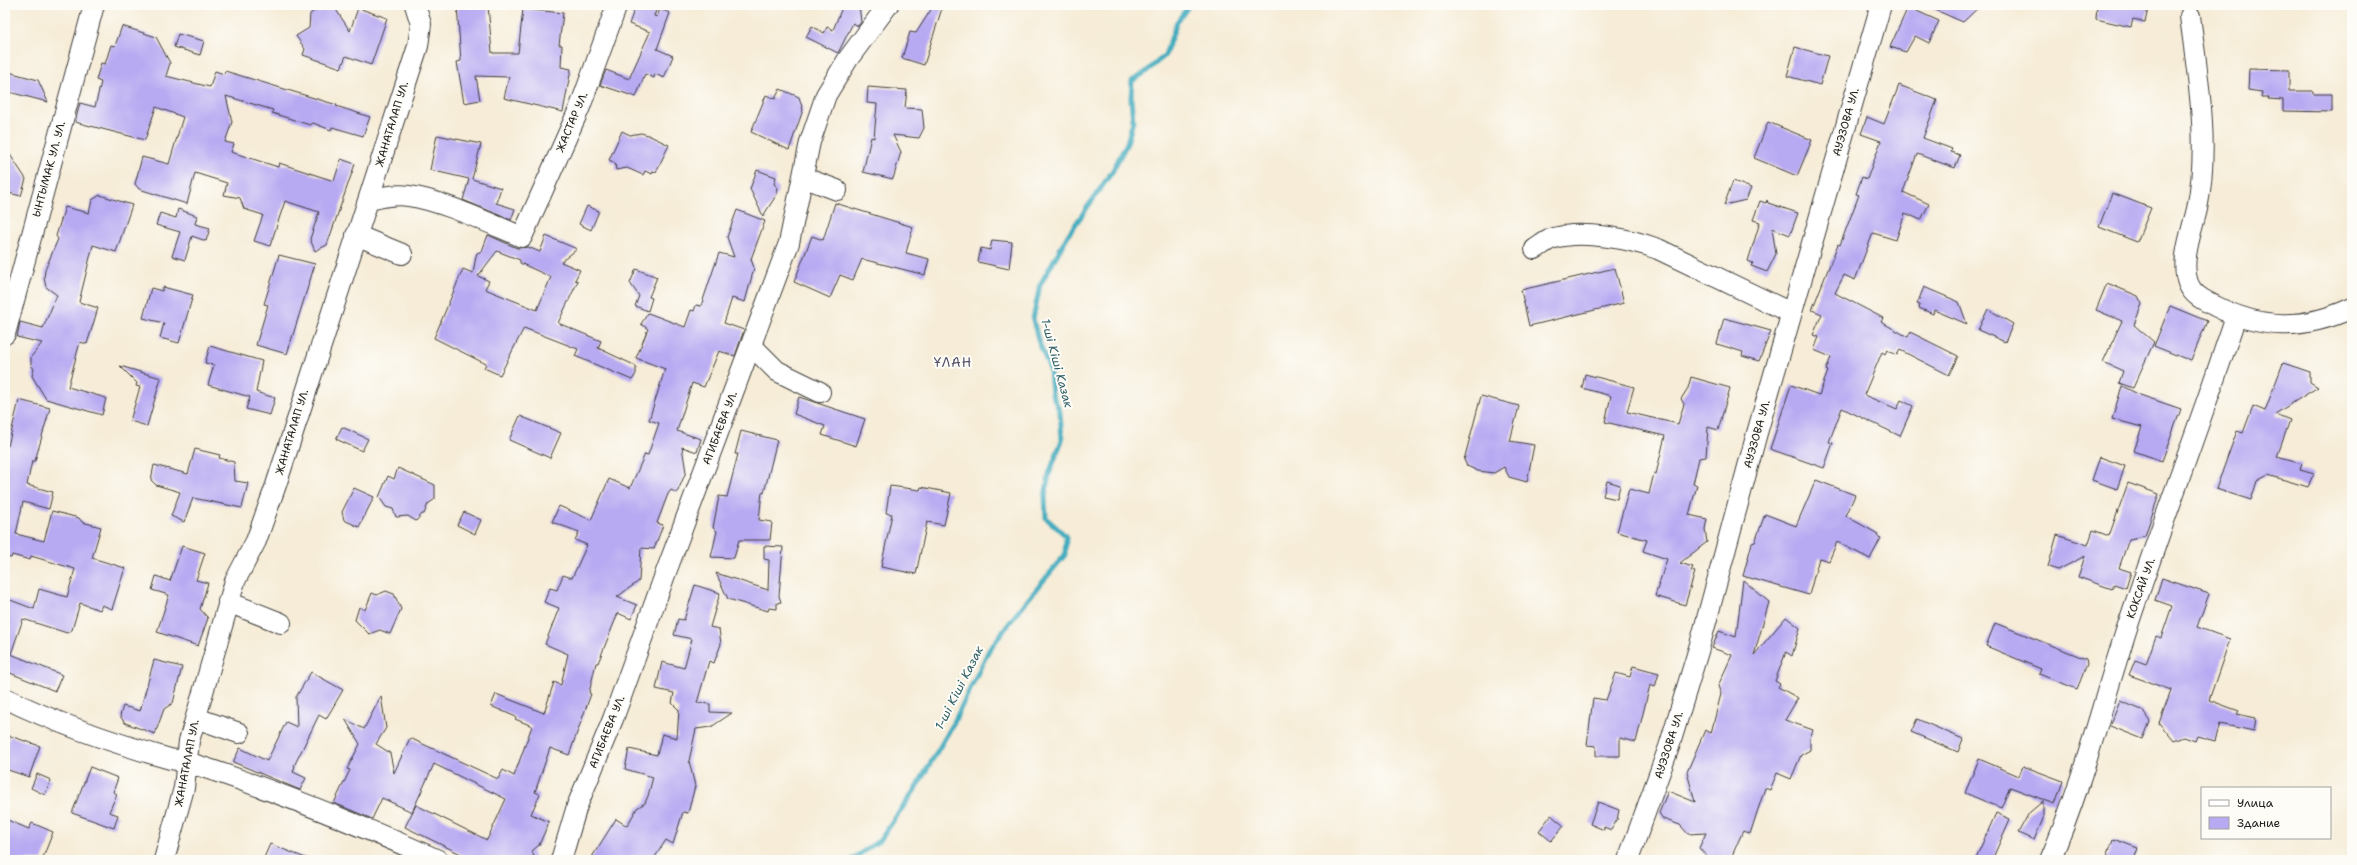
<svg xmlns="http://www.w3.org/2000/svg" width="2357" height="865" font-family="'Shantell Sans',sans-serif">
	<rect width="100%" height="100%" fill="#fdfcf7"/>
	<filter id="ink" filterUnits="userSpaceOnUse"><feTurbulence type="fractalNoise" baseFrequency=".025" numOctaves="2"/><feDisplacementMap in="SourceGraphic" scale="8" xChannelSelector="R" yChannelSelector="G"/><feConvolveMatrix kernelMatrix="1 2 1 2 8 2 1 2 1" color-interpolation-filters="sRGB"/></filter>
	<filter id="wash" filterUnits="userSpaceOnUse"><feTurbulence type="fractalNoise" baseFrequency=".012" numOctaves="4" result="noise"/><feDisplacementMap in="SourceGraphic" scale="16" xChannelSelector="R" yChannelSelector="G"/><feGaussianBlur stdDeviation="0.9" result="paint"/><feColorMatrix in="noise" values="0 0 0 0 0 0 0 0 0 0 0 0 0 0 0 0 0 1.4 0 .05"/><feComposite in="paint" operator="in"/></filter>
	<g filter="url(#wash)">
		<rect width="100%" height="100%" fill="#f6ecd7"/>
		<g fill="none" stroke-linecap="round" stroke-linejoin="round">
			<path stroke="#40acbf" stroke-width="5" d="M 851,860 L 880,840 L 916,788 L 952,726 L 989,650 L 1020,609 L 1065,555 L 1066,536 L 1046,518 L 1045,497 L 1049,474 L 1062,440 L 1060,412 L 1052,394 L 1050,369 L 1038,340 L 1033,319 L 1040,285 L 1068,235 L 1112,172 L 1127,143 L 1133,121 L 1131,99 L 1132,81 L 1146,72 L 1165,55 L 1177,22 L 1189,5"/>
		</g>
		<g id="blocks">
			<path fill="#b7a9f2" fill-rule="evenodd" d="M 323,5 L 333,5 L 350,31 L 358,8 L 387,18 L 371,65 L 346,56 L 341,68 L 303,55 L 305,49 L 296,36 L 309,28 L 310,14 Z
				M 457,5 L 488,5 L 492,53 L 518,53 L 523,9 L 563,13 L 559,45 L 562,45 L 561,67 L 571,69 L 563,112 L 504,98 L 509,77 L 476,76 L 480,100 L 464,103 L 457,62 L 461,61 Z
				M 636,5 L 658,5 L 654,16 L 657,17 L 660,9 L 670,13 L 657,49 L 673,56 L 664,78 L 655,74 L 654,78 L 645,74 L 636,97 L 600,85 L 606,70 L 629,79 L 650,32 L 629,24 Z
				M 843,5 L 859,5 L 861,22 L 858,26 L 853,23 L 838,53 L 806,37 L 812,26 L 824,33 L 827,27 L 833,30 Z
				M 934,5 L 943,5 L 924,65 L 902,58 L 910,32 L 916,33 Z
				M 1924,5 L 1981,5 L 1963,22 Z
				M 2097,5 L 2149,5 L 2145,22 L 2133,19 L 2131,27 L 2096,19 Z
				M 1908,7 L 1939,21 L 1929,43 L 1915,36 L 1906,52 L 1890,47 Z
				M 122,26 L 156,37 L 170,63 L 166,76 L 210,87 L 215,71 L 224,74 L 225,71 L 337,105 L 336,106 L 370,117 L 363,136 L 332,127 L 331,130 L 313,123 L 310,125 L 272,113 L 273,110 L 226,96 L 232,122 L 225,142 L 234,144 L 231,152 L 278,167 L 279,163 L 334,181 L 341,159 L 355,164 L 327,245 L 315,251 L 310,239 L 319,212 L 285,201 L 270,246 L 254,241 L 263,215 L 244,209 L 240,198 L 224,195 L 227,183 L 195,173 L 187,204 L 139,189 L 135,184 L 142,157 L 169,164 L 183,117 L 156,107 L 145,140 L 75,122 L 80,103 L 95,107 L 101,82 L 96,80 L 101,63 L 105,64 L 111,45 L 115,46 Z
				M 178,34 L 204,41 L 200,55 L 174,47 Z
				M 1795,47 L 1828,56 L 1820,85 L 1787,76 Z
				M 2249,69 L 2289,70 L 2289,91 L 2313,91 L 2313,94 L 2332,94 L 2332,112 L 2283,111 L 2283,100 L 2268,99 L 2269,97 L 2261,97 L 2262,92 L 2248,90 Z
				M 5,71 L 38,80 L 48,102 L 5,91 Z
				M 1899,85 L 1937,100 L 1923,138 L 1952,149 L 1951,152 L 1960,155 L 1955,168 L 1917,154 L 1903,192 L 1929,204 L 1921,220 L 1905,213 L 1896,240 L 1873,233 L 1855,280 L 1844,275 L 1835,293 L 1883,318 L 1881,322 L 1908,337 L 1910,332 L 1958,356 L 1949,375 L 1900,350 L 1897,355 L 1887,350 L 1885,354 L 1882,352 L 1864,395 L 1897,409 L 1901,400 L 1913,406 L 1900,436 L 1842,408 L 1829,442 L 1833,443 L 1824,468 L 1770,449 L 1791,385 L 1819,395 L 1828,371 L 1826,370 L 1831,357 L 1814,350 L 1819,337 L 1813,335 L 1822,314 L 1812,310 L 1838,244 L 1840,245 L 1859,195 L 1856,194 L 1862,177 L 1867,179 L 1881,141 L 1861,134 L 1867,117 L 1884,124 Z
				M 868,87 L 907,90 L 905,108 L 922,109 L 924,128 L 919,138 L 893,135 L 901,152 L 893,179 L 863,172 L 871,137 L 874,138 L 877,104 L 867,103 Z
				M 780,89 L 799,97 L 803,110 L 789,150 L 751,132 L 766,95 L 775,99 Z
				M 1768,122 L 1812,140 L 1797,176 L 1754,158 Z
				M 622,131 L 630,135 L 641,133 L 648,135 L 669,145 L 656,172 L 653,171 L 652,174 L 645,171 L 643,175 L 627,168 L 616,170 L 615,163 L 609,160 Z
				M 437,135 L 481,144 L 472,179 L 501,188 L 496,203 L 515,209 L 511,220 L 463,200 L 469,179 L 430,170 Z
				M 5,147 L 26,179 L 21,196 L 5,192 Z
				M 757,170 L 776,177 L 774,184 L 778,188 L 777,194 L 763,216 L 750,189 Z
				M 1733,181 L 1751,188 L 1746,200 L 1724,205 Z
				M 2112,193 L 2151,208 L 2137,242 L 2099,227 Z
				M 100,195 L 132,205 L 116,252 L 93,245 L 79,302 L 98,308 L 87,344 L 80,342 L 68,387 L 106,398 L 102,415 L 46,399 L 32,376 L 34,369 L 31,365 L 31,357 L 42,343 L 17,337 L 20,322 L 43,328 L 57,295 L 46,287 L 44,278 L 45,270 L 58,239 L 56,236 L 65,207 L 89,213 L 92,200 Z
				M 1767,200 L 1768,203 L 1798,213 L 1790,235 L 1772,228 L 1776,254 L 1767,272 L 1751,266 L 1753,263 L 1748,261 L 1760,222 L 1753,220 L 1760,201 L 1766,203 Z
				M 835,203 L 913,227 L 906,253 L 929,259 L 925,275 L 862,259 L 853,280 L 840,275 L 830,298 L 794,282 L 812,236 L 823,240 Z
				M 587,206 L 599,211 L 591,230 L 579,224 Z
				M 178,209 L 197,216 L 195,224 L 210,228 L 206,241 L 192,236 L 185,260 L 172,256 L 180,232 L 156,225 L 160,213 L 176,218 Z
				M 737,210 L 765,221 L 751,259 L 754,268 L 745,302 L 732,298 L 724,323 L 744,330 L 735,356 L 719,351 L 704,387 L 692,383 L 677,431 L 701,439 L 697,452 L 682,447 L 686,472 L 677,493 L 671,490 L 668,494 L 657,523 L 663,525 L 654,549 L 641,548 L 639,581 L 617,597 L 637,605 L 631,619 L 618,613 L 598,663 L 596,663 L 589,693 L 591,694 L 569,755 L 550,748 L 535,792 L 540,794 L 531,814 L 549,822 L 539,845 L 532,851 L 535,860 L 473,860 L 405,827 L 416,805 L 487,840 L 506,799 L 434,764 L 412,812 L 382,798 L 372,819 L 334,803 L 350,770 L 347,769 L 360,744 L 345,719 L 364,729 L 381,696 L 386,728 L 376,744 L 390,753 L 394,773 L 410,738 L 498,779 L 503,770 L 514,776 L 532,726 L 515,719 L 516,717 L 491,706 L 496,694 L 544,713 L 554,682 L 561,685 L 568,654 L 545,644 L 559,608 L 544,602 L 550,588 L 557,590 L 563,575 L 572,578 L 587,545 L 575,540 L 579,532 L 552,522 L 559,506 L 591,520 L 609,479 L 630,488 L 645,454 L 648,455 L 659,423 L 649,420 L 665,369 L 636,358 L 648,329 L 641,324 L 648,313 L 685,327 L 691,310 L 694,311 L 696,305 L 701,306 L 719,253 L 734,257 L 727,237 Z
				M 488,235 L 517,248 L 528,247 L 540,252 L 546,236 L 577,249 L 561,262 L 580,270 L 575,280 L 578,281 L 558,323 L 601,341 L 598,348 L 636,366 L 636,374 L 632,380 L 575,356 L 578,349 L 524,328 L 500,375 L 484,368 L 486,364 L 434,338 L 463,269 L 473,273 L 476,256 L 477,253 L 482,251 ZM 497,251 L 520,260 L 520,263 L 551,277 L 537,310 L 485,289 L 489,281 L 478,276 Z
				M 992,240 L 1012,242 L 1009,269 L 978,262 L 981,248 L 990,250 Z
				M 279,255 L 315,264 L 287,354 L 256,345 L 268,305 L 264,304 Z
				M 1615,268 L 1624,303 L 1529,326 L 1521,290 Z
				M 636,269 L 657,277 L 649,297 L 652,298 L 648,311 L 635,306 L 639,296 L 630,283 Z
				M 2107,283 L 2138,296 L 2142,304 L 2134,325 L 2154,342 L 2133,388 L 2119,383 L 2123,371 L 2103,362 L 2122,321 L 2096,310 Z
				M 163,287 L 193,295 L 179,343 L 160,338 L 164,323 L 143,318 L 151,288 L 162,291 Z
				M 1924,287 L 1959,302 L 1967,324 L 1934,310 L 1933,314 L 1919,308 L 1920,305 L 1917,304 Z
				M 2170,306 L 2207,321 L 2191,361 L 2154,346 Z
				M 1988,309 L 2013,324 L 2005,342 L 1978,330 Z
				M 1724,318 L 1771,331 L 1759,361 L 1742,356 L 1743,352 L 1717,344 Z
				M 210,346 L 262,361 L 256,392 L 275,398 L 270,415 L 246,409 L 250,397 L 208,385 L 214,365 L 205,363 Z
				M 2283,363 L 2310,372 L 2310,382 L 2318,387 L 2275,414 L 2290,420 L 2277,457 L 2302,464 L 2300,470 L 2314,474 L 2308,487 L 2268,475 L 2257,481 L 2251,500 L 2216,489 L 2237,431 L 2243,433 L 2253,406 L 2265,411 Z
				M 120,366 L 161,378 L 147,426 L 130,421 L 140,387 L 136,386 L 137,383 Z
				M 1585,374 L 1634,387 L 1627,412 L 1678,424 L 1684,404 L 1681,399 L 1688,388 L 1691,377 L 1730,388 L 1718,430 L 1708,427 L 1706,457 L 1699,458 L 1693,484 L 1697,485 L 1689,515 L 1707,519 L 1705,529 L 1707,542 L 1680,563 L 1693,567 L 1691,571 L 1695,572 L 1685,605 L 1655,596 L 1667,559 L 1643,551 L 1647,540 L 1617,532 L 1629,489 L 1649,494 L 1654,473 L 1656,474 L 1665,436 L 1605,422 L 1611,396 L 1582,388 Z
				M 2122,386 L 2140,395 L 2181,409 L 2162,461 L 2134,451 L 2142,427 L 2112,419 Z
				M 1481,396 L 1519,406 L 1510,441 L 1534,445 L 1527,482 L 1509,477 L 1504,467 L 1494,473 L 1478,471 L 1467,466 L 1464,460 Z
				M 799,397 L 865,419 L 856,446 L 822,435 L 825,426 L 794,414 Z
				M 19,400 L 50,408 L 35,461 L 32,461 L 27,485 L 53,492 L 49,509 L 23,502 L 16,534 L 44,541 L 52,511 L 79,518 L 82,522 L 101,527 L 92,558 L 125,568 L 112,609 L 102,605 L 100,610 L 80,603 L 72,630 L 67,633 L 23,619 L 11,654 L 62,675 L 55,691 L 5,671 L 5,598 L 34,609 L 39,589 L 67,597 L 75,569 L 31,556 L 30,560 L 12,555 L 11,558 L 5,557 L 5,445 L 8,446 Z
				M 520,416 L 561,433 L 550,458 L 509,440 Z
				M 342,427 L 368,439 L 362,451 L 336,439 Z
				M 741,431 L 777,440 L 764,493 L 762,492 L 759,520 L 772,522 L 770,540 L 739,540 L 734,558 L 711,557 L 717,531 L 713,528 L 719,496 L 727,497 L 738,454 L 735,454 Z
				M 195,449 L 220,455 L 219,458 L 234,462 L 235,481 L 248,483 L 242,508 L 193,498 L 184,522 L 171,516 L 180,492 L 156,485 L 151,480 L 154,465 L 188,474 Z
				M 2100,457 L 2125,466 L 2117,489 L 2092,480 Z
				M 398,468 L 435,485 L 435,499 L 428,504 L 424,514 L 422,514 L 416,521 L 408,516 L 396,517 L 393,509 L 386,507 L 379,497 L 388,476 L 394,479 Z
				M 1816,480 L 1855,495 L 1846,516 L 1878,534 L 1877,536 L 1881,538 L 1870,559 L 1837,542 L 1829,561 L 1819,558 L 1809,595 L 1743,576 L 1752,543 L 1755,542 L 1765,514 L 1796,526 Z
				M 1607,481 L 1620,485 L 1617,499 L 1603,496 Z
				M 2128,483 L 2159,494 L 2145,536 L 2129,539 L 2119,568 L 2131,572 L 2126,588 L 2114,584 L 2112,589 L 2078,577 L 2085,556 L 2058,570 L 2048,567 L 2057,535 L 2088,545 L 2093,530 L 2109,536 Z
				M 890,486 L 920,490 L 921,487 L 951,493 L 944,525 L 927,522 L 916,574 L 881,567 L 892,514 L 886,513 Z
				M 354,488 L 374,497 L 359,527 L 344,520 L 342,512 Z
				M 464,512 L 481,520 L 475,534 L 457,525 Z
				M 182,546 L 205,553 L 196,580 L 208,583 L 200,609 L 208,618 L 198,646 L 157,632 L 169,595 L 152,590 L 156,576 L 170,581 Z
				M 764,546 L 783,547 L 779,596 L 781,602 L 777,603 L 777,609 L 769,608 L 768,611 L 728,599 L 716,573 L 768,590 L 769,560 L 764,559 Z
				M 2162,578 L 2209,594 L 2197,627 L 2230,639 L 2209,700 L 2239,711 L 2237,714 L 2256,718 L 2254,731 L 2220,724 L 2215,741 L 2197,736 L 2195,741 L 2184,737 L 2174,741 L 2159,723 L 2171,690 L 2129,675 L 2135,660 L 2146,664 L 2156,636 L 2161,638 L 2172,606 L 2155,600 Z
				M 1743,580 L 1769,602 L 1754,655 L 1786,617 L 1800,628 L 1792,656 L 1786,652 L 1775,681 L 1780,684 L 1778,687 L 1798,698 L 1785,720 L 1813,730 L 1810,738 L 1810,750 L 1801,755 L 1791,779 L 1777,773 L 1770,790 L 1765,788 L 1750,834 L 1743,831 L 1730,860 L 1710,860 L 1699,848 L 1706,833 L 1688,834 L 1680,825 L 1663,819 L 1659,813 L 1668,791 L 1695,802 L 1687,772 L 1705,730 L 1711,733 L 1721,694 L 1718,686 L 1732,655 L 1712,648 L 1719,631 L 1736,637 Z
				M 695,585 L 720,593 L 710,627 L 719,629 L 721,644 L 714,663 L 709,661 L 697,703 L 710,704 L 710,712 L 732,713 L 711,727 L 696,729 L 689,761 L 695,786 L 688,813 L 683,812 L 673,844 L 666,840 L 653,860 L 590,860 L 616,819 L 627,826 L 637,808 L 645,803 L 648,796 L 653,777 L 625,769 L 629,749 L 657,755 L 662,734 L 677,738 L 679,710 L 672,703 L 674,693 L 656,689 L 662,662 L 684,668 L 692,639 L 674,635 L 678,619 L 684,620 Z
				M 386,591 L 394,594 L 401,609 L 390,634 L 380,630 L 369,634 L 355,620 L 359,607 L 365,610 L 372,593 L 377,595 Z
				M 1995,623 L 2086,659 L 2087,664 L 2077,689 L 2039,674 L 2041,669 L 1986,646 Z
				M 154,660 L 182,667 L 173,703 L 164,709 L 155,734 L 125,723 L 120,716 L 123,706 L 140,711 Z
				M 1633,666 L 1659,673 L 1655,687 L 1650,685 L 1636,742 L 1620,738 L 1620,756 L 1596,756 L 1596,746 L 1587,745 L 1593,698 L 1606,700 L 1616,673 L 1630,677 Z
				M 311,672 L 343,690 L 326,719 L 319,715 L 294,766 L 295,766 L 293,772 L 306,778 L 300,790 L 233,762 L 240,748 L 267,761 L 286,722 L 297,727 L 296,697 Z
				M 2120,701 L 2142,710 L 2150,722 L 2143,739 L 2110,726 Z
				M 1917,719 L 1963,739 L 1958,752 L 1911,732 Z
				M 10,736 L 40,746 L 29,777 L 5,769 L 5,751 Z
				M 1979,759 L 2019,776 L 2023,766 L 2063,781 L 2055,804 L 2010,787 L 2001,808 L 1965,793 Z
				M 90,767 L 118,778 L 113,792 L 117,794 L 109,812 L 118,815 L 114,828 L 72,813 Z
				M 37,774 L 51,780 L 45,795 L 31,788 Z
				M 2043,801 L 2043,819 L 2034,840 L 2018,833 L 2029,813 Z
				M 1598,802 L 1619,810 L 1617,820 L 1611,830 L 1604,827 L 1604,830 L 1590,824 Z
				M 1996,813 L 2010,819 L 1992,860 L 1975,860 Z
				M 1551,815 L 1564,826 L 1551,841 L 1539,831 Z
				M 5,819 L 29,829 L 32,823 L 53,832 L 42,860 L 5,860 Z
				M 2113,839 L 2138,848 L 2134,860 L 2106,860 Z
				M 270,844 L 308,859 L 308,860 L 263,860 Z"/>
		</g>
	</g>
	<g filter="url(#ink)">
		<use href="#blocks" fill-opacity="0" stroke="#3d3b38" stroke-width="1"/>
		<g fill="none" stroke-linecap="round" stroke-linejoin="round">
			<defs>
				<path id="minor" d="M 2190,16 C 2198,79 2210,145 2197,209 C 2192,231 2180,261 2188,283 C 2193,296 2204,300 2215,306 C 2262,330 2304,330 2352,308
					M 805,178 L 837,190
					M 369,200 C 382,197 395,194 409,196 C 441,200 491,224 522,237 L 580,107 L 617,5
					M 356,235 L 402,254
					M 1535,249 C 1540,246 1546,241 1551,239 C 1580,229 1631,239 1658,249 L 1791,313
					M 5,334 L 94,5
					M 751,345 L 777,371 L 820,392
					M 228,602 L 281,623
					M 5,698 C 57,724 114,743 170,759 C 176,760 182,760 187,762 C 273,789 357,824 438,860
					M 196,718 L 239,733
					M 164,860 L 184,788 L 189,741 L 235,581 L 256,541 L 276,485 L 418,46 L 421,24 L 415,5
					M 561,860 L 577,806 L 613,719 L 666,572 L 789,243 L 810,142 L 826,95 L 848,59 L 888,5
					M 1628,860 L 1669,747 L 1699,648 L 1757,433 L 1881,5
					M 2050,860 C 2084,782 2103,699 2130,619 C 2164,518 2202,418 2236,316"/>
			</defs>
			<use href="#minor" stroke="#3d3b38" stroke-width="22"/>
			<use href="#minor" stroke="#fff" stroke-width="20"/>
		</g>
	</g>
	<g text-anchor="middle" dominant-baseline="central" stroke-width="4" stroke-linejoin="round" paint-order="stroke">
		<g font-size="11" fill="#1c1c1c" stroke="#fdfcf7">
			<text transform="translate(572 122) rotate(-67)">ЖАСТАР УЛ.</text>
			<text transform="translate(1846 122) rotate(-74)">АУЭЗОВА УЛ.</text>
			<text transform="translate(392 124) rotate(-73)">ЖАНАТАЛАП УЛ.</text>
			<text transform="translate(49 169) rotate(-75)">ЫНТЫМАК УЛ. УЛ.</text>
			<text transform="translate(720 428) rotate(-69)">АГИБАЕВА УЛ.</text>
			<text transform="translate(292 432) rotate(-73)">ЖАНАТАЛАП УЛ.</text>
			<text transform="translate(1757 434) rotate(-74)">АУЭЗОВА УЛ.</text>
			<text transform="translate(2141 588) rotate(-70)">КОКСАЙ УЛ.</text>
			<text transform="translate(607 732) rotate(-68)">АГИБАЕВА УЛ.</text>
			<text transform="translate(1669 745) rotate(-72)">АУЭЗОВА УЛ.</text>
			<text transform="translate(187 763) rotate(-79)">ЖАНАТАЛАП УЛ.</text>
		</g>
		<g font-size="12" font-style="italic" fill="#2c5d65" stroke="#fdfcf7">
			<text transform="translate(1057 363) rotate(75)">1-ші Кіші Казак</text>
			<text transform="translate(959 688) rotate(-63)">1-ші Кіші Казак</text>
		</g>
		<g font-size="13" letter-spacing="1" fill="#524d67" stroke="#fdfcf7">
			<text x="953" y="362">ҰЛАН</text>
		</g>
	</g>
	<rect width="2357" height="865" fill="none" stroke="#fdfcf7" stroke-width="20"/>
	<rect x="2201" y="787" width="130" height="52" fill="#fdfcf7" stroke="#a3a29f"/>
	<rect x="2209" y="800" width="20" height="6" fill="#ffffff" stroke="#a3a29f"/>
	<text x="2237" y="807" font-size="12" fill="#1c1c1c">Улица</text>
	<rect x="2209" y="817" width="20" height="12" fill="#b7a9f2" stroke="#a3a29f"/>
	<text x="2237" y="827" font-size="12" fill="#1c1c1c">Здание</text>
</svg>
